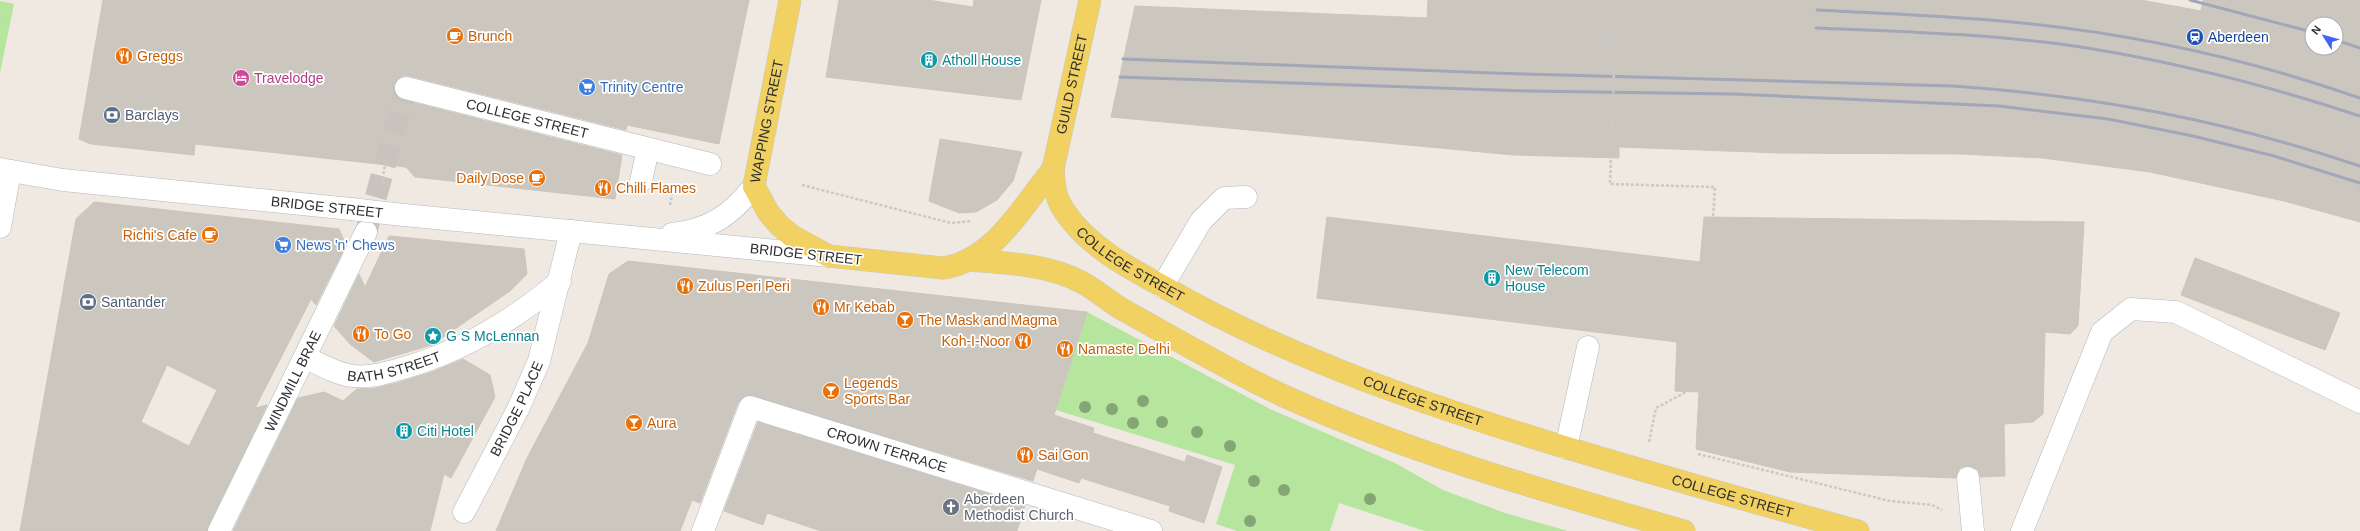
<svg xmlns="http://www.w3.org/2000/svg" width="2360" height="531" font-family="Arial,sans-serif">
	<rect width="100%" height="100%" fill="#efe9e1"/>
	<path fill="#b6e59e" d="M 0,1 L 14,4 L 0,73 Z
		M 1087,312 L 1270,409 L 1395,463 L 1443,490 L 1505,513 L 1568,531 L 1425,531 L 1339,503 L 1330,531 L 1237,531 L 1216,524 L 1235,465 L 1056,410 Z"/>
	<path fill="#cbc7bf" stroke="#cbc5ba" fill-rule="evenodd" d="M 103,0 L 749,0 L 719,144 L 627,125 L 626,130 L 409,76 L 402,76 L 394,85 L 394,92 L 403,100 L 622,155 L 615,199 L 415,177 L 406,167 L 195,144 L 194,155 L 91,144 L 79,139 Z
		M 839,0 L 928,0 L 973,7 L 974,0 L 1041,0 L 1021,100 L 826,77 Z
		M 1428,0 L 2141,0 L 2201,11 L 2203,0 L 2360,0 L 2360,222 L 2284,201 L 2150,172 L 2043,158 L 1961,154 L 1781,153 L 1619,147 L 1619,158 L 1514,155 L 1111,117 L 1135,6 L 1427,18 ZM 2312,24 L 2336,24 L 2336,48 L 2312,48 Z
		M 940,139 L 1022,152 L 1013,181 L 997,200 L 976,212 L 959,213 L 929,201 Z
		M 94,202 L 339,229 L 346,245 L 316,305 L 311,299 L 255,408 L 267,405 L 207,531 L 20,531 L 76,219 ZM 167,365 L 217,390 L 189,446 L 141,422 Z
		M 1327,217 L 1700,262 L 1704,217 L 2084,222 L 2078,326 L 2070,334 L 2045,332 L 2043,414 L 2033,422 L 2004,424 L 2005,476 L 1980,477 L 1978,470 L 1967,466 L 1960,468 L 1956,478 L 1790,472 L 1696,449 L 1699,392 L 1675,391 L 1677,342 L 1317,298 Z
		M 389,236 L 524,249 L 527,274 L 510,291 L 436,342 L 438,343 L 374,362 L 351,345 L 334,326 L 359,274 L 365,287 Z
		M 2195,258 L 2340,313 L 2325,350 L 2181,295 Z
		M 628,261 L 1087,312 L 1054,415 L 1094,428 L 1093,433 L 1185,462 L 1187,455 L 1222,467 L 1204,523 L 1169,511 L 1170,506 L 1081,478 L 1079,483 L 1037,469 L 1033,481 L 748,395 L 738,403 L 700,503 L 692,500 L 680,531 L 496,531 L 527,458 L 588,343 L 609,274 Z
		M 463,359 L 490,375 L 495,397 L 451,478 L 444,474 L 430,531 L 233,531 L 298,398 L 324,392 L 343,401 L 357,389 L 375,388 L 397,383 L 432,372 Z
		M 758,422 L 1025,505 L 1017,531 L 821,531 L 767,513 L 763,525 L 724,511 Z"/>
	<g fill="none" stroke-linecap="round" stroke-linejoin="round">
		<path stroke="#c8c4bd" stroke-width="22" stroke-dasharray="22 11" stroke-linecap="butt" d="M 367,229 L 406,88"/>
		<defs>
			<g id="minor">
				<path id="s1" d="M 406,88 L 710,164"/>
				<path d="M 0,169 L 63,180 L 351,209"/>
				<path d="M 641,181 L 648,149"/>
				<path d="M 394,214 L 829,256"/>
				<path d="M 0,227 L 10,171"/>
				<path d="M 672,234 C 710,230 731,215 754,186"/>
				<path d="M 1162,287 L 1201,221 L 1224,198 L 1246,197"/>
				<path id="s2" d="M 305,357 C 320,364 336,374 353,376 C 372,378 389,372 407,367 C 464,350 514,320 560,281"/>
				<path d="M 1566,448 L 1588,347"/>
				<path d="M 1968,478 L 1973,531"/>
				<path id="s3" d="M 464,512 L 518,409 L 539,361 L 571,231"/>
				<path id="s4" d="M 219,531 L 366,232"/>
				<path id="s5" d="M 703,531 L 750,407 L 1151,531"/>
				<path d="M 2022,531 L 2102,332 L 2131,309 L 2176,312 L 2360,402"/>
			</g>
			<g id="major">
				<path id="s6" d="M 1053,169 C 1054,185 1055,198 1065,212 C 1088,246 1127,267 1162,286 C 1284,356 1417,402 1551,443 C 1653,474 1756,503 1858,531"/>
				<path d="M 754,186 L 768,212 L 779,225 L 792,236 L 829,256 L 943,268 C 994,261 1023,205 1053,169"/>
				<path d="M 968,260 C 1006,263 1047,264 1081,282 C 1095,289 1107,300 1120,308 C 1174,338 1228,370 1284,396 C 1409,453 1552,493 1684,531"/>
			</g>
		</defs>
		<use href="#minor" stroke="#b4b7c1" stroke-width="23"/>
		<use href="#major" stroke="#c9c9c9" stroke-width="23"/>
		<path stroke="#c9c9c9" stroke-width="2.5" stroke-dasharray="3 2" stroke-linecap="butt" d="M 0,21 L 1,21
			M 1560,39 L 1715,43 L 1716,20
			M 382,184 L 385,165
			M 802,185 L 951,223 L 972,221
			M 670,205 L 673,190 L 688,189
			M 891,421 L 933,295
			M 1649,442 L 1656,408 L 1686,392
			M 1698,454 L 1890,501 L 1932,505 L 1942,510"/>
		<use href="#minor" stroke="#fff" stroke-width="22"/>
		<use href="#major" stroke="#f2d163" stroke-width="22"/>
		<path stroke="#a3a6b8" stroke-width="3" d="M 2190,0 L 2312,32
			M 1817,10 C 1888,14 1960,16 2031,24 C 2143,36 2254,61 2360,98
			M 1816,28 C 1909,32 2002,34 2093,49 C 2184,64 2272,87 2360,116
			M 2336,40 L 2360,48
			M 1123,59 L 1493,73 L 1953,86 C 2097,96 2223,120 2360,166
			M 1120,77 L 1528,91 L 1733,94 L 1999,106 L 2108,119 L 2193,136 L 2274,156 L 2360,183"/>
		<defs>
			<path id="minor-bridge" d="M 351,209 L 394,214"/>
			<g id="major-bridge">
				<path id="s7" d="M 1053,169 L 1090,0"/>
				<path id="s8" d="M 754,186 L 790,0"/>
			</g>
		</defs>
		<use href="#minor-bridge" stroke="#b4b7c1" stroke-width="23" stroke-linecap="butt"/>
		<use href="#major-bridge" stroke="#c9c9c9" stroke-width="23" stroke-linecap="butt"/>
		<path stroke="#c9c9c9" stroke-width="2.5" stroke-dasharray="3 2" stroke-linecap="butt" d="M 1615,40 L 1610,184 L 1715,187 L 1713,218"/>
		<use href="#minor-bridge" stroke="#fff" stroke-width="22"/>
		<use href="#major-bridge" stroke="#f2d163" stroke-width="22"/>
	</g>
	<g fill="#84a574">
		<circle cx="1143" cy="401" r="6"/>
		<circle cx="1085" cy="407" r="6"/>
		<circle cx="1112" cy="409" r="6"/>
		<circle cx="1162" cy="422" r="6"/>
		<circle cx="1133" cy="423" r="6"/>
		<circle cx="1197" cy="432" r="6"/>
		<circle cx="1230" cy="446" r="6"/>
		<circle cx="1254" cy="481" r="6"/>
		<circle cx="1284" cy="490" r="6"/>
		<circle cx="1370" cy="499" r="6"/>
		<circle cx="1250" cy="521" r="6"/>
	</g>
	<defs>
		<symbol id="cafe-disc" viewBox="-11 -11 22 22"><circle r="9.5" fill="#e8710a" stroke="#fff"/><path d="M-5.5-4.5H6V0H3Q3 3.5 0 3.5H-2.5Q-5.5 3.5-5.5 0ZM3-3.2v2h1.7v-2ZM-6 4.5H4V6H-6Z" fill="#fff"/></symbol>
		<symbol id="station-disc" viewBox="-11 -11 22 22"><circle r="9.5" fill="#1a4fb4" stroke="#fff"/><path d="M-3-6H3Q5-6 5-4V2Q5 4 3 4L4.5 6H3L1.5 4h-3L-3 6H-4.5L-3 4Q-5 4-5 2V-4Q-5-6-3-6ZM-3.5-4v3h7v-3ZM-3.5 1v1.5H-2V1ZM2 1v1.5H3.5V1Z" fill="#fff"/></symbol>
		<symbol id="restaurant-disc" viewBox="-11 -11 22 22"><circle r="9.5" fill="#e8710a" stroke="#fff"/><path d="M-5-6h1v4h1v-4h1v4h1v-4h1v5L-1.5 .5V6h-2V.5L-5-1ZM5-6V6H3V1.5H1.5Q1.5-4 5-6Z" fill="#fff"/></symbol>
		<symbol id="building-disc" viewBox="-11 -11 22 22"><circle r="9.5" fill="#0f9aa8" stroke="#fff"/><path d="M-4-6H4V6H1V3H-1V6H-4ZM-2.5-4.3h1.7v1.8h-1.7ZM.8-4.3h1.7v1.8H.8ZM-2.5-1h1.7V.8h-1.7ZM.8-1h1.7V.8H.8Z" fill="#fff"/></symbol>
		<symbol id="hotel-disc" viewBox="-11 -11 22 22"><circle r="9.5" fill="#d1479c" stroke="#fff"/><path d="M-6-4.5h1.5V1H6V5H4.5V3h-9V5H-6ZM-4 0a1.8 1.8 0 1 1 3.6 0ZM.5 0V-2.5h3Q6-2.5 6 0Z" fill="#fff"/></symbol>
		<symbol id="supermarket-disc" viewBox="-11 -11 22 22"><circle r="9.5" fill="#3f7fe0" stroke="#fff"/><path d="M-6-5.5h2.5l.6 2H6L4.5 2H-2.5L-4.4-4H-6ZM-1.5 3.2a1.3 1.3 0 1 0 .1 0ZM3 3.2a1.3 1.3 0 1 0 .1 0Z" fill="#fff"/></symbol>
		<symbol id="bank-disc" viewBox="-11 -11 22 22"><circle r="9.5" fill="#5c6f8a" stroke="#fff"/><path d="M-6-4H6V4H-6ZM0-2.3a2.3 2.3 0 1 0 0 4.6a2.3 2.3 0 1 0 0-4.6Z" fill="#fff"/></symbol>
		<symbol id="bar-disc" viewBox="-11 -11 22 22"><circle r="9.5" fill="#e8710a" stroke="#fff"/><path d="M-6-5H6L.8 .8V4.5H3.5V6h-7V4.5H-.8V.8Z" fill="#fff"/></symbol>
		<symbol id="sight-disc" viewBox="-11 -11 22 22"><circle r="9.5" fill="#0f9aa8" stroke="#fff"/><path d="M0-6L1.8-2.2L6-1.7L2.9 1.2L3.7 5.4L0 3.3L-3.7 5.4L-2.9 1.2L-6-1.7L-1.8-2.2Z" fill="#fff"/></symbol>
		<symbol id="church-disc" viewBox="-11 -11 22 22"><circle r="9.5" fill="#6b7280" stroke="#fff"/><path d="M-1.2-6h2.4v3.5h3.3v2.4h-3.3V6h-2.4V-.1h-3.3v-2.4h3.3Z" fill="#fff"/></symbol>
	</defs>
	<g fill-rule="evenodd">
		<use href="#cafe-disc" x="445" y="26" width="20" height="20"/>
		<use href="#station-disc" x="2185" y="27" width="20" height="20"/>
		<use href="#restaurant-disc" x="114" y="46" width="20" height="20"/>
		<use href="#building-disc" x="919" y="50" width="20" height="20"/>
		<use href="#hotel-disc" x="231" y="68" width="20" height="20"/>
		<use href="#supermarket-disc" x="577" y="77" width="20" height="20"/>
		<use href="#bank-disc" x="102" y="105" width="20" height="20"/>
		<use href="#cafe-disc" x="527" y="168" width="20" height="20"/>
		<use href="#restaurant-disc" x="593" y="178" width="20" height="20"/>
		<use href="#cafe-disc" x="200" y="225" width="20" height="20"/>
		<use href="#supermarket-disc" x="273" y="235" width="20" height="20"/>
		<use href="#building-disc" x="1482" y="268" width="20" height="20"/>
		<use href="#restaurant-disc" x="675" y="276" width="20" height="20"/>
		<use href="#bank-disc" x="78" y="292" width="20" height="20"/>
		<use href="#restaurant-disc" x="811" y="297" width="20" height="20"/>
		<use href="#bar-disc" x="895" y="310" width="20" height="20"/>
		<use href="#restaurant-disc" x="351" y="324" width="20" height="20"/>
		<use href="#sight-disc" x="423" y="326" width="20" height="20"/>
		<use href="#restaurant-disc" x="1013" y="331" width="20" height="20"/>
		<use href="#restaurant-disc" x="1055" y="339" width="20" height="20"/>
		<use href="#bar-disc" x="821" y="381" width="20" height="20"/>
		<use href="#bar-disc" x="624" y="413" width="20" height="20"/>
		<use href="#building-disc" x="394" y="421" width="20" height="20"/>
		<use href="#restaurant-disc" x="1015" y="445" width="20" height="20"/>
		<use href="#church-disc" x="941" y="497" width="20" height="20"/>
	</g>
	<g text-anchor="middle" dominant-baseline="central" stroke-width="3.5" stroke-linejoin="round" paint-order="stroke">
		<g font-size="14" fill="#c56008" stroke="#fff" text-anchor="start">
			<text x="468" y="36">Brunch</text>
			<text x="137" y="56">Greggs</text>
			<text x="524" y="178" text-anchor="end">Daily Dose</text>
			<text x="616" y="188">Chilli Flames</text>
			<text x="197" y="235" text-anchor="end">Richi's Cafe</text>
			<text x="698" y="286">Zulus Peri Peri</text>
			<text x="834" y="307">Mr Kebab</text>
			<text x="918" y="320">The Mask and Magma</text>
			<text x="374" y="334">To Go</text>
			<text x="1010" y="341" text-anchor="end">Koh-I-Noor</text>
			<text x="1078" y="349">Namaste Delhi</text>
			<text x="844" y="383">Legends<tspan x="844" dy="16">Sports Bar</tspan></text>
			<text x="647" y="423">Aura</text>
			<text x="1038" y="455">Sai Gon</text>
		</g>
		<g font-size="14" fill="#164399" stroke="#fff" text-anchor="start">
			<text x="2208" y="37">Aberdeen</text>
		</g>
		<g font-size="14" fill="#0d838f" stroke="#fff" text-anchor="start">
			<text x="942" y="60">Atholl House</text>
			<text x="1505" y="270">New Telecom<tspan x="1505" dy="16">House</tspan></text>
			<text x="446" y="336">G S McLennan</text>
			<text x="417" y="431">Citi Hotel</text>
		</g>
		<g font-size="14" fill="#b23c85" stroke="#fff" text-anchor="start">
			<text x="254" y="78">Travelodge</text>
		</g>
		<g font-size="14" fill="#2e2e2e" stroke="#fff">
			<text stroke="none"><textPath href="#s7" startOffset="87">GUILD STREET</textPath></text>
			<text stroke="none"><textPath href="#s1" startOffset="125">COLLEGE STREET</textPath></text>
			<text stroke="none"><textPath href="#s8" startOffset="66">WAPPING STREET</textPath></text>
			<text transform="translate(327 207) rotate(6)">BRIDGE STREET</text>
			<text transform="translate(806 254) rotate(6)">BRIDGE STREET</text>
			<text stroke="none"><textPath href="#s6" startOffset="130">COLLEGE STREET</textPath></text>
			<text stroke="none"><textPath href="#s2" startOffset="94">BATH STREET</textPath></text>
			<text stroke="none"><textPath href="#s4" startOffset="167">WINDMILL BRAE</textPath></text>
			<text stroke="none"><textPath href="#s6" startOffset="454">COLLEGE STREET</textPath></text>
			<text stroke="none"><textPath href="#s3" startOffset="116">BRIDGE PLACE</textPath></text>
			<text stroke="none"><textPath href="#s5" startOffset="276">CROWN TERRACE</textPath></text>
			<text stroke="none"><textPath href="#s6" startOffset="778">COLLEGE STREET</textPath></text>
		</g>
		<g font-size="14" fill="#366cbe" stroke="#fff" text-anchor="start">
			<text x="600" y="87">Trinity Centre</text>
			<text x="296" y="245">News 'n' Chews</text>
		</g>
		<g font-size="14" fill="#4e5e75" stroke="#fff" text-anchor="start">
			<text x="125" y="115">Barclays</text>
			<text x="101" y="302">Santander</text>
		</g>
		<g font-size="14" fill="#5b616d" stroke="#fff" text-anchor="start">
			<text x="964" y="499">Aberdeen<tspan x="964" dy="16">Methodist Church</tspan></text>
		</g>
	</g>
	<g transform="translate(2324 36) rotate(307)"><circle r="19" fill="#ffffff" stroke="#ababab"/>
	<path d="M0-3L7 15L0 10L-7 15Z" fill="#4264fb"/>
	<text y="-6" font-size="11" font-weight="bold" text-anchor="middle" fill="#2e2e2e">N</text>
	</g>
</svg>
